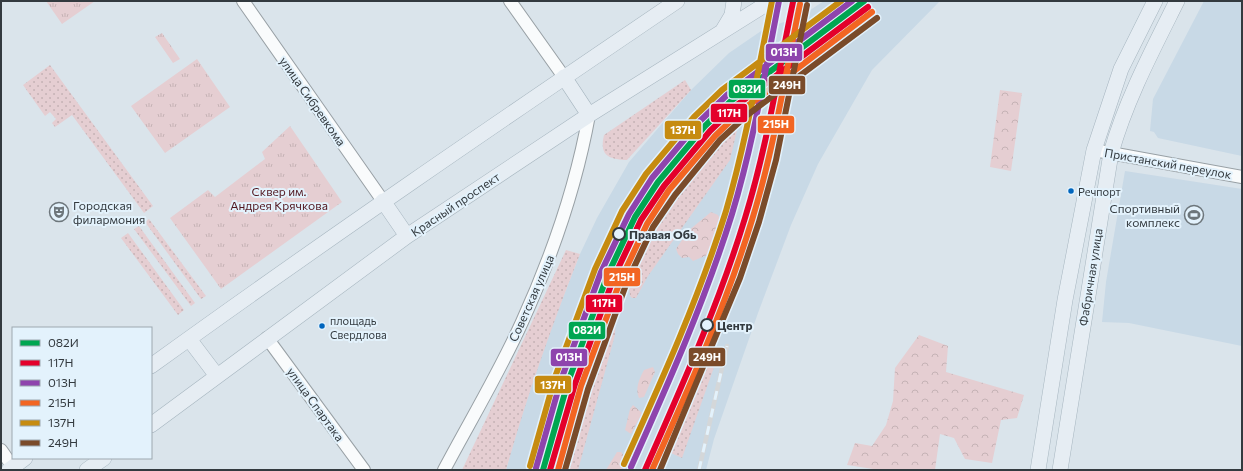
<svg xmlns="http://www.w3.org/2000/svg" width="1243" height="471" font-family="Commissioner,sans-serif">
	<defs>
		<pattern id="grass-dots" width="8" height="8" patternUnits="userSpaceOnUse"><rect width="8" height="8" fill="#e5ced2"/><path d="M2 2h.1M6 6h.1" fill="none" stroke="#c5b2b5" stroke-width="1.8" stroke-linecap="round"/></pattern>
		<pattern id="forest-crowns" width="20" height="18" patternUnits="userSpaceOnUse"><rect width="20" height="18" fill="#e5ced2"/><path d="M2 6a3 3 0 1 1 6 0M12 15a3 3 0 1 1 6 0" fill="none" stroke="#c5b2b5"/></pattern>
		<pattern id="park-tufts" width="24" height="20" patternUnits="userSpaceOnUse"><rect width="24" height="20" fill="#e5ced2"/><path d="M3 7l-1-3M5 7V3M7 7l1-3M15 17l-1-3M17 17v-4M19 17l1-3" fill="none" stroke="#c5b2b5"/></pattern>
	</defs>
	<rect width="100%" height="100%" fill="#dae4eb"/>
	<path fill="#c8d9e6" d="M 824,1 L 940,1 L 872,70 L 818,164 L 791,225 L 758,313 L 714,439 L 706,470 L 506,470 L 520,420 L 551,328 L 580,254 L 597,218 L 629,162 L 691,90 L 729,53 L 764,29 L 801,16 Z
		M 1204,1 L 1242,1 L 1242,156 L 1158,138 L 1154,132 L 1150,131 L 1153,99 Z
		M 1125,171 L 1242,189 L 1242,346 L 1129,323 L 1102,322 L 1106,282 Z"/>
	<path fill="url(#grass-dots)" d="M 50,65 L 153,206 L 144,213 L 72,115 L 55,127 L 52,123 L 56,119 L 50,112 L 45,116 L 23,85 Z
		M 685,80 L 691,90 L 627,160 C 609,159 599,156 604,135 Z
		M 741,113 L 730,160 L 648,276 L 636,298 L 632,298 L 630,296 C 629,288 629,280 629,272 C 630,263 638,252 642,244 C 667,192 696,150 741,113 Z
		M 149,219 L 206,296 L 201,299 L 145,222 Z
		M 139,226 L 195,303 L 191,306 L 134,229 Z
		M 128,233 L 184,310 L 178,315 L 121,238 Z
		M 566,250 L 580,254 C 552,325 527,396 506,470 L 462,470 Z
		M 605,309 L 615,312 L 616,315 L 615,335 L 578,470 L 555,470 L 557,461 L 560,461 Z
		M 715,350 L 718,350 L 719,353 L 682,458 L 671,453 L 687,415 L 685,414 Z"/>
	<path fill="url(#forest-crowns)" d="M 1000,90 L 1022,93 L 1011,171 L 990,167 Z
		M 711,212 L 718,215 C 728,234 716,236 712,253 L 693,261 L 689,257 L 682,258 L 678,254 L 676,249 L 688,231 Z
		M 919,335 L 948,346 L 946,372 L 1024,395 L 1017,418 L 1001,420 L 992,463 L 965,459 L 954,438 L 940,434 L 935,470 L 880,470 L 847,465 L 855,443 L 872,446 L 886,425 L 893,401 L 895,368 Z
		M 653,367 L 655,372 L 644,397 L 639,398 C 635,389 639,379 644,370 Z
		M 633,405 L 642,413 L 631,434 L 625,430 L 630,409 Z
		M 617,452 L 621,452 L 624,456 L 622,470 L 606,470 Z"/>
	<path fill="url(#park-tufts)" d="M 46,1 L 95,1 L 62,24 Z
		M 162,33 L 180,59 L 173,63 L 155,37 Z
		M 197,59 L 230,107 L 165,153 L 131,106 Z
		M 290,126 L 342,202 L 221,289 L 170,218 L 208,190 L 215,197 L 265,159 L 262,152 Z"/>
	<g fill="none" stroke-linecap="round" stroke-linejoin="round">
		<defs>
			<path id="minor" d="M 243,1 L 383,201
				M 510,1 L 564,77
				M 1094,150 L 1242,177
				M 267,338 L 364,470
				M 1,450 L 15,470
				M 444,470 C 470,421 499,373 522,322 C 552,256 576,187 589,115"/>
			<path id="major" d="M 723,30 L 732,15 L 734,1
				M 564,77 L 589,115
				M 383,201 L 407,236
				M 189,339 L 217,376
				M 151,366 C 324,241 500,121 677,1
				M 151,425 L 407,236 L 589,115 L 771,1
				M 9,470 L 25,458
				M 87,470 L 104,458
				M 1038,470 L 1065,300 L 1094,150 L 1121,69 L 1155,1
				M 1060,470 L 1111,153 C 1126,100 1152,51 1177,1"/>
		</defs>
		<use href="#minor" stroke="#98a0a5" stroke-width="14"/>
		<use href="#major" stroke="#a6b5bf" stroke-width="16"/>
		<use href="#minor" stroke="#f9fbfc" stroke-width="12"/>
		<use href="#major" stroke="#e6edf3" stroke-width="15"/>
		<defs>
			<path id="rail" d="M 699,470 L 727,346"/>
		</defs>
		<use href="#rail" stroke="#d4d7d9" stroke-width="4.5"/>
		<use href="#rail" stroke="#e3f2fc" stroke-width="3" stroke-dasharray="9" stroke-linecap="butt"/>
		<defs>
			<path id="rail-1" d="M 543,470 L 568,382 L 608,274 L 635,217 L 658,182 L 705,126 L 732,100 L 864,1"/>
			<path id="rail-2" d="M 550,470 L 575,384 L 614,277 L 641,220 L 664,186 L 710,131 L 737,105 L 868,7
				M 645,470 C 681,388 719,304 745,218 C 767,147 778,74 793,2"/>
			<path id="rail-3" d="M 631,467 C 668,384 705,301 732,214 C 753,145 765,72 779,1
				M 536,468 L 561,380 L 601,272 L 629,214 L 652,178 L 700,121 L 727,95 L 852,1"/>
			<path id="rail-4" d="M 558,470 L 581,386 L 621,279 L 647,224 L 669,190 L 715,136 L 741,111 L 872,12
				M 652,470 C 689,388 726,305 752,220 C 774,149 785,76 800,4"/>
			<path id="rail-5" d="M 624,464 C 661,382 699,298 726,211 C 746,142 758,71 772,1
				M 530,466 L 555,377 L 595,269 L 622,211 L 646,174 L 694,117 L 722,90 L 841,1"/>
			<path id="rail-6" d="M 565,470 L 588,389 L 627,282 L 653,227 L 675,195 L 720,140 L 746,116 L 877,18
				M 660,470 L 740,278 L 759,222 L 776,160 L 807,5"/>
		</defs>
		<use href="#rail-1" stroke="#e3f2fc" stroke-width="9"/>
		<use href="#rail-2" stroke="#e3f2fc" stroke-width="9"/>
		<use href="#rail-3" stroke="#e3f2fc" stroke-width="9"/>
		<use href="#rail-4" stroke="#e3f2fc" stroke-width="9"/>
		<use href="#rail-5" stroke="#e3f2fc" stroke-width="9"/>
		<use href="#rail-6" stroke="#e3f2fc" stroke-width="9"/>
		<use href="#rail-1" stroke="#00a651" stroke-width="6"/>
		<use href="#rail-2" stroke="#e4002b" stroke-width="6"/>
		<use href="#rail-3" stroke="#8e44ad" stroke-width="6"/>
		<use href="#rail-4" stroke="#f26522" stroke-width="6"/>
		<use href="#rail-5" stroke="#c68b10" stroke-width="6"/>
		<use href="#rail-6" stroke="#7a4b2a" stroke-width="6"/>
	</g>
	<defs>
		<symbol id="theatre-ring" viewBox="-11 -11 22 22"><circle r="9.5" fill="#e3f2fc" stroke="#6d767b" stroke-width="1.5"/><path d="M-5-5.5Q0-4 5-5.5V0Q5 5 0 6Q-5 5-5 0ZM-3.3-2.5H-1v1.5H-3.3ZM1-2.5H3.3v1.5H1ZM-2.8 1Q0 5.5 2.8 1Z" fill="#6d767b"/></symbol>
		<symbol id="stadium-ring" viewBox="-11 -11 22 22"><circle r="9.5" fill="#e3f2fc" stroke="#6d767b" stroke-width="1.5"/><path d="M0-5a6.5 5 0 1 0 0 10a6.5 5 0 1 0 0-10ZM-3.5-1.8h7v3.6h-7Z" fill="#6d767b"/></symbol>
	</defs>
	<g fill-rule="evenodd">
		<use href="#theatre-ring" x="48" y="201" width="22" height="22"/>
		<use href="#stadium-ring" x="1183" y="204" width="22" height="22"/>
	</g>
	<g fill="#0065bd" stroke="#e3f2fc" stroke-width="1.5">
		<circle cx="1071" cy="191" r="3.5"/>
		<circle cx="322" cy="326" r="3.5"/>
	</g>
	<g fill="#e3f2fc" stroke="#333a3f" stroke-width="2">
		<circle cx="619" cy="234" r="6"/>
		<circle cx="707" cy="325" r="6"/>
	</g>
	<g text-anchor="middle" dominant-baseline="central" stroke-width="4" stroke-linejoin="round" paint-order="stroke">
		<g font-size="11" fill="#333a3f" stroke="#e3f2fc" text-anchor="start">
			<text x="1078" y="191">Речпорт</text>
			<text x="330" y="320">площадь<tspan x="330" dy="14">Свердлова</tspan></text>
		</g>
		<g font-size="12" fill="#333a3f" stroke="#e3f2fc">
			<text transform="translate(313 101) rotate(55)">улица Сибревкома</text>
			<text transform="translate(1168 163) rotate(10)">Пристанский переулок</text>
			<text transform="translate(455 204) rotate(-34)">Красный проспект</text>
			<text transform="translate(1090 277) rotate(-81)">Фабричная улица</text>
			<text transform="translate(531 298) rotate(-66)">Советская улица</text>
			<text transform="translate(316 404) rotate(54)">улица Спартака</text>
		</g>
		<g font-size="12" fill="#51161f" stroke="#e3f2fc">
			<text x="279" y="191">Сквер им.<tspan x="279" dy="14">Андрея Крячкова</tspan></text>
		</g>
		<g font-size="12" fill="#333a3f" stroke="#e3f2fc" text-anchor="start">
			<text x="73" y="205">Городская<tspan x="73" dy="14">филармония</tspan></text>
			<text x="1180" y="208" text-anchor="end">Спортивный<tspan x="1180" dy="14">комплекс</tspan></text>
		</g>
		<g font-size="12" font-weight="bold" fill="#333a3f" stroke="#e3f2fc" text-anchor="start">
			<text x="629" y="234">Правая Обь</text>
			<text x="717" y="325">Центр</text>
		</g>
	</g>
	<g stroke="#e3f2fc" stroke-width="1.5">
		<rect x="765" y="43" width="38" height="19" rx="4" fill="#8e44ad"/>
		<rect x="768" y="75" width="38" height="20" rx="4" fill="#7a4b2a"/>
		<rect x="728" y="79" width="38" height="20" rx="4" fill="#00a651"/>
		<rect x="710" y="103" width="38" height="20" rx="4" fill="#e4002b"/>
		<rect x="757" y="115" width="38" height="19" rx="4" fill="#f26522"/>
		<rect x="664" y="120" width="38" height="20" rx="4" fill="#c68b10"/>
		<rect x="603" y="267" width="38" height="20" rx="4" fill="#f26522"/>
		<rect x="585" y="294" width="38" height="19" rx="4" fill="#e4002b"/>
		<rect x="568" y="321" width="38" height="19" rx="4" fill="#00a651"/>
		<rect x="688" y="347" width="38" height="20" rx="4" fill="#7a4b2a"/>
		<rect x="550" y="348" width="38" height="19" rx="4" fill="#8e44ad"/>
		<rect x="534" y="375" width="38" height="19" rx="4" fill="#c68b10"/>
	</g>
	<g font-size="11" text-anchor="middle" font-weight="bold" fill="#fff">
		<text x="784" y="56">013Н</text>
		<text x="787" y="89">249Н</text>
		<text x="747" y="93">082И</text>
		<text x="729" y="117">117Н</text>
		<text x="776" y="128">215Н</text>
		<text x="683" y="134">137Н</text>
		<text x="622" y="281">215Н</text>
		<text x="604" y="307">117Н</text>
		<text x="587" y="334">082И</text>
		<text x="707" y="361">249Н</text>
		<text x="569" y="361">013Н</text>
		<text x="553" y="389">137Н</text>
	</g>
	<rect width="1243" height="471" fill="none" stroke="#333a3f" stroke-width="4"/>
	<rect x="12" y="327" width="140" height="132" fill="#e3f2fc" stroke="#9da8b0"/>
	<rect x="20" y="340" width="20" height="6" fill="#00a651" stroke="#9da8b0"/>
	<text x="48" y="347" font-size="12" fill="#333a3f">082И</text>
	<rect x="20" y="360" width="20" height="6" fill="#e4002b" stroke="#9da8b0"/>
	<text x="48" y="367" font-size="12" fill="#333a3f">117Н</text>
	<rect x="20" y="380" width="20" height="6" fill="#8e44ad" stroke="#9da8b0"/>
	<text x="48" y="387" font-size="12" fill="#333a3f">013Н</text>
	<rect x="20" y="400" width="20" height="6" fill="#f26522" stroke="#9da8b0"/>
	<text x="48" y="407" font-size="12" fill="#333a3f">215Н</text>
	<rect x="20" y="420" width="20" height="6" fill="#c68b10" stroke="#9da8b0"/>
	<text x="48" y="427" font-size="12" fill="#333a3f">137Н</text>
	<rect x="20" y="440" width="20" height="6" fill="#7a4b2a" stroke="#9da8b0"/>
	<text x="48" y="447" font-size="12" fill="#333a3f">249Н</text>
</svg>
